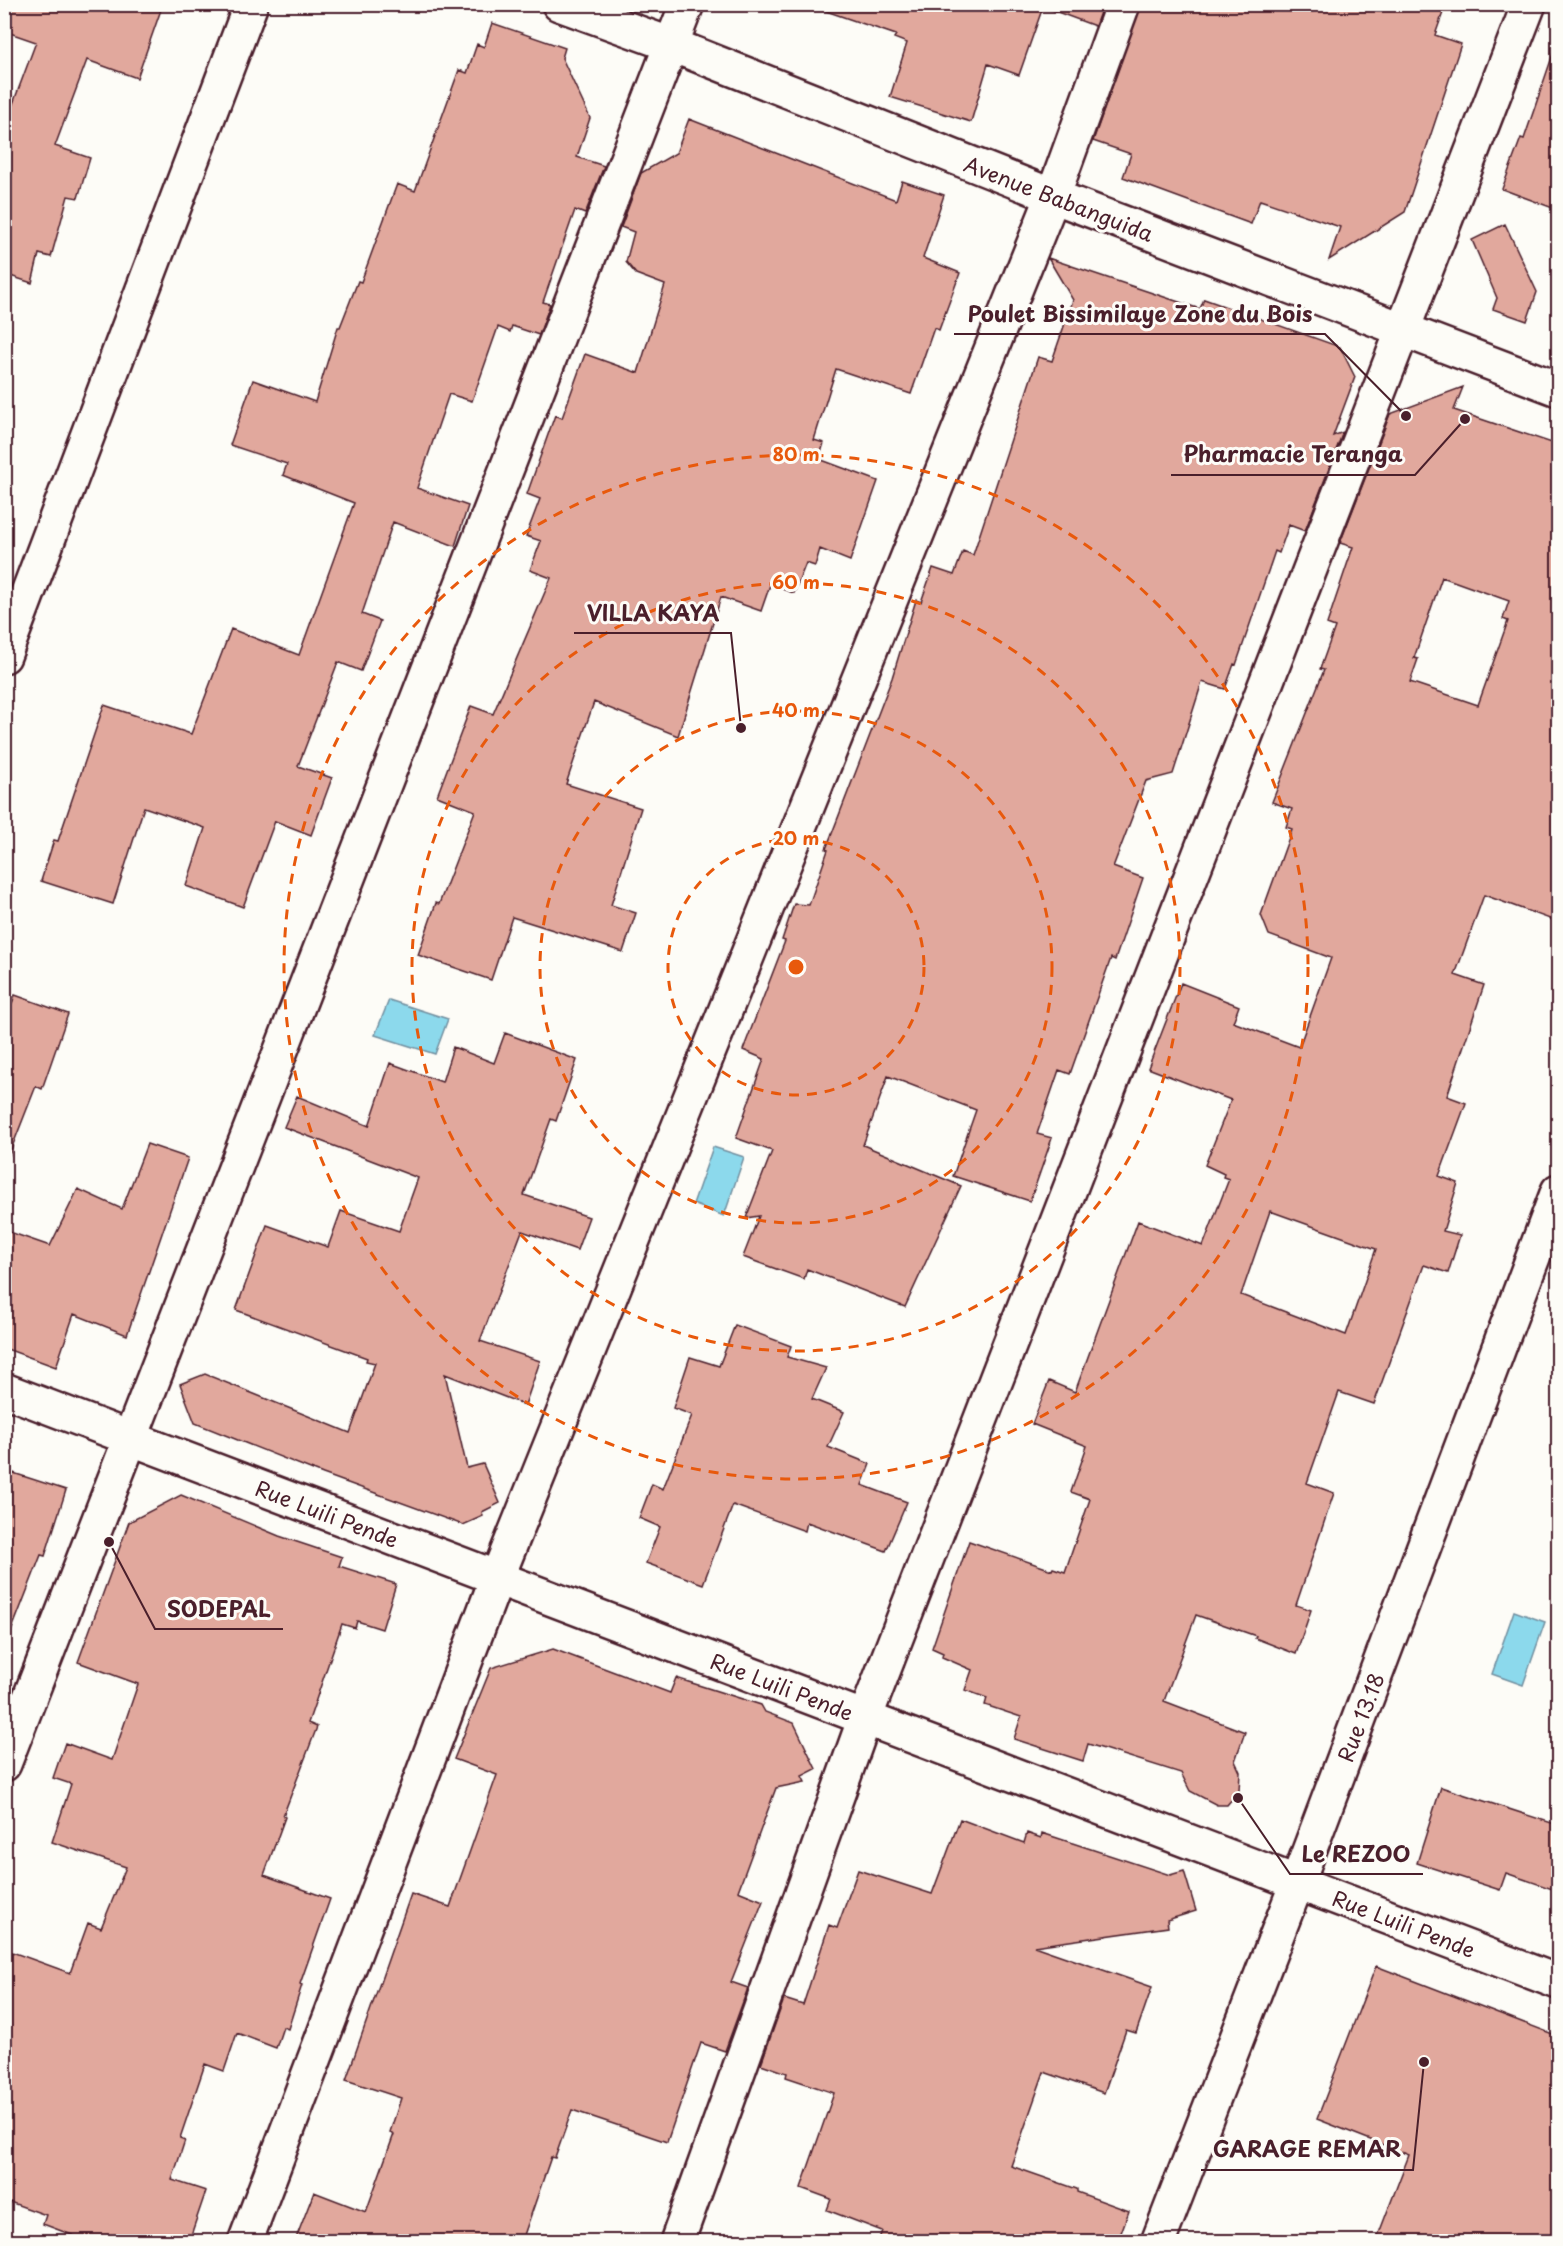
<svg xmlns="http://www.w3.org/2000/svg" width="1563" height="2246" font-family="'Playpen Sans',sans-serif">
	<rect width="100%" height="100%" fill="#fdfcf7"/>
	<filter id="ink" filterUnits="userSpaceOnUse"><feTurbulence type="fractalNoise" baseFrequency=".0167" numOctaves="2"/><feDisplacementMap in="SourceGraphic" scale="12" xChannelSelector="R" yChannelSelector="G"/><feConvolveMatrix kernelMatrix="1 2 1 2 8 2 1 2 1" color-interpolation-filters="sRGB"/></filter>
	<g filter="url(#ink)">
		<path fill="#8cd9ec" stroke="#728f9f" stroke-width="1.5" d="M 389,1000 L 448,1019 L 435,1054 L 375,1035 Z
			M 713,1147 L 744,1157 L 724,1216 L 693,1204 Z
			M 1514,1611 L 1545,1622 L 1523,1685 L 1492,1674 Z"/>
		<path fill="#e1a89d" stroke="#4a1f2b" stroke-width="1.5" fill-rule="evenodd" d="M 4,4 L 163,4 L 137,78 L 87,60 L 55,146 L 90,158 L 78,198 L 68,196 L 51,257 L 39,254 L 32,283 L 4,274 L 4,128 L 36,42 L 4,31 Z
			M 824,4 L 1044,4 L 1019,75 L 988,64 L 971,122 L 890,97 L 907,43 L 894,38 L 896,35 L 823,10 Z
			M 1049,4 L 1103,4 L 1095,26 L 1049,9 Z
			M 1141,4 L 1446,4 L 1435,35 L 1461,44 L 1405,212 L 1329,260 L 1340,227 L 1260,200 L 1251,224 L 1123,177 L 1131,154 L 1093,141 Z
			M 492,23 L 565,48 L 562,58 L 590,118 L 577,157 L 604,166 L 585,214 L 575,210 L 543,302 L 550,304 L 539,335 L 512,326 L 510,332 L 498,327 L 472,401 L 449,394 L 417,488 L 468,506 L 455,546 L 393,522 L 362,614 L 380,621 L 361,671 L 338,662 L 298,766 L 332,778 L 311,835 L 275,821 L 243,907 L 186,886 L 205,828 L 144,807 L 113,904 L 41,881 L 54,840 L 58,841 L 104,705 L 191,734 L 231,629 L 299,655 L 354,503 L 283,475 L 287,464 L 230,445 L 253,380 L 315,402 L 338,327 L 340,327 L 358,281 L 361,282 L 397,184 L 415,191 L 459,70 L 467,73 L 477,44 L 484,47 Z
			M 1553,54 L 1558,55 L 1558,210 L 1502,189 L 1521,138 L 1524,139 Z
			M 689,119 L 896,200 L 902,181 L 944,195 L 923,258 L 960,273 L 939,330 L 934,328 L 911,394 L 836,369 L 814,440 L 824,443 L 819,459 L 878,481 L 850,561 L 820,549 L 815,566 L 806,563 L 794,593 L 770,585 L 761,611 L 721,597 L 678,736 L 594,702 L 566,784 L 641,808 L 611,905 L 636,913 L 623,952 L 512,917 L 491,980 L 418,955 L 436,903 L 439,904 L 475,811 L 437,796 L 471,706 L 493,714 L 551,578 L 530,570 L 541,541 L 526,536 L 540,499 L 527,494 L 555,415 L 562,418 L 585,354 L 638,373 L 665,285 L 636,274 L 626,262 L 634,232 L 621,227 L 641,173 L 676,153 Z
			M 1505,224 L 1537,292 L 1527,321 L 1493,309 L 1497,298 L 1472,240 Z
			M 1048,258 L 1200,309 L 1204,299 L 1340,347 L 1355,377 L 1333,436 L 1343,432 L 1305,531 L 1289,525 L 1279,553 L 1275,551 L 1236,665 L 1234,664 L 1225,689 L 1202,682 L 1173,774 L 1146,781 L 1113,867 L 1143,878 L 1115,960 L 1111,958 L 1070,1074 L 1059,1070 L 1037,1134 L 1052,1138 L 1030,1201 L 953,1176 L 976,1110 L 888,1076 L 863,1145 L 961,1186 L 905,1307 L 807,1269 L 804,1279 L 743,1257 L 759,1216 L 746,1218 L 772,1151 L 736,1138 L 764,1059 L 743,1050 L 785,941 L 782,940 L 794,904 L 809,905 L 828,850 L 826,849 L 892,678 L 916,600 L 921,602 L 933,568 L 954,575 L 963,551 L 973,555 L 1038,357 L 1052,361 L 1073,300 Z
			M 1463,387 L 1454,410 L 1558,445 L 1558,922 L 1484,895 L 1455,975 L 1484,985 L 1447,1096 L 1466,1103 L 1439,1176 L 1458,1183 L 1443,1231 L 1460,1235 L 1448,1273 L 1424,1265 L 1374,1404 L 1339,1392 L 1307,1483 L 1334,1493 L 1296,1605 L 1311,1610 L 1296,1654 L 1255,1638 L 1256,1636 L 1196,1615 L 1164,1701 L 1245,1732 L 1235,1761 L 1240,1772 L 1239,1791 L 1227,1805 L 1217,1805 L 1190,1791 L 1181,1773 L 1088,1744 L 1083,1761 L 1014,1739 L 1021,1717 L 985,1705 L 987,1698 L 965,1690 L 972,1670 L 942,1657 L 943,1653 L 932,1648 L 969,1541 L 1052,1570 L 1053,1568 L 1065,1572 L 1090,1499 L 1071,1492 L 1087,1446 L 1032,1424 L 1049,1381 L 1075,1392 L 1138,1221 L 1203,1246 L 1229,1179 L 1223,1177 L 1224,1174 L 1205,1165 L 1231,1100 L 1148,1068 L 1181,983 L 1239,1006 L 1233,1022 L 1299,1047 L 1331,958 L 1269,935 L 1261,915 L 1292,829 L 1286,827 L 1292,809 L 1272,802 L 1324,670 L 1320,669 L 1335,627 L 1327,624 L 1353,547 L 1340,543 L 1390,414 ZM 1442,577 L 1509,601 L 1503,619 L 1508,621 L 1478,705 L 1410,682 L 1418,659 L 1414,658 ZM 1270,1211 L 1376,1249 L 1346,1335 L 1241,1295 Z
			M 15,995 L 68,1014 L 42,1089 L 36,1086 L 7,1160 L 4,1160 L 4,1026 Z
			M 505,1033 L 577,1060 L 556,1121 L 551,1119 L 524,1195 L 589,1217 L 577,1250 L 522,1231 L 480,1341 L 540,1361 L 525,1405 L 445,1374 L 467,1468 L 483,1464 L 500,1503 L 482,1512 L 483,1516 L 463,1525 L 323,1474 L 195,1423 L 180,1384 L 205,1374 L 350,1433 L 375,1363 L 366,1361 L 367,1358 L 236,1310 L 267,1225 L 328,1247 L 341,1211 L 399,1231 L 418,1178 L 284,1127 L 297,1096 L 369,1126 L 390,1063 L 442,1082 L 453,1047 L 494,1063 Z
			M 147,1144 L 188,1158 L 127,1335 L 74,1314 L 56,1367 L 4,1348 L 4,1230 L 50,1246 L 78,1189 L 122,1209 Z
			M 735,1325 L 791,1346 L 787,1357 L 826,1368 L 812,1399 L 844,1412 L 828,1447 L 870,1464 L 862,1485 L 907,1502 L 886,1551 L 807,1522 L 805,1531 L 733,1505 L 703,1584 L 646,1563 L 660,1527 L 639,1518 L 652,1484 L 663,1489 L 692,1415 L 673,1408 L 690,1357 L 719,1366 Z
			M 4,1470 L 66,1490 L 45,1556 L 41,1555 L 7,1642 L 4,1642 Z
			M 181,1495 L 279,1536 L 342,1557 L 339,1566 L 396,1584 L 382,1629 L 357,1621 L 355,1628 L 342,1624 L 308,1723 L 317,1727 L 283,1816 L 285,1817 L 264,1875 L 330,1899 L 300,1984 L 302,1985 L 288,2029 L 283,2027 L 276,2048 L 237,2033 L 224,2071 L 205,2064 L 180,2138 L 185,2140 L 172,2180 L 206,2191 L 189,2241 L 88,2241 L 43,2224 L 46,2215 L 4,2200 L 4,1949 L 70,1973 L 88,1923 L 101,1928 L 126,1867 L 52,1842 L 71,1784 L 53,1778 L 65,1743 L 112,1760 L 138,1684 L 78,1662 L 129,1522 Z
			M 553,1649 L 670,1693 L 676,1678 L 761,1705 L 765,1712 L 794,1723 L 816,1769 L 802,1776 L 805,1782 L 776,1788 L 738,1891 L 763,1901 L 731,1982 L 748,1988 L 725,2051 L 701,2043 L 667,2142 L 572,2110 L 555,2158 L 551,2157 L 522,2241 L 295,2241 L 314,2192 L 366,2212 L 394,2134 L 390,2132 L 401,2098 L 346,2080 L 411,1894 L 450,1907 L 497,1775 L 454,1759 L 491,1668 Z
			M 1441,1787 L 1558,1825 L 1558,1891 L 1506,1873 L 1500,1890 L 1417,1863 Z
			M 960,1819 L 1024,1843 L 1027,1833 L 1041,1838 L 1042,1833 L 1170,1875 L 1184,1871 L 1196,1911 L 1167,1920 L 1168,1927 L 1034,1946 L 1152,1987 L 1136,2033 L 1126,2030 L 1104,2093 L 1044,2072 L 1011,2166 L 1077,2189 L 1077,2192 L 1129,2211 L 1118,2241 L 878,2241 L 882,2231 L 827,2210 L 831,2199 L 801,2188 L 834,2093 L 786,2077 L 787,2073 L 761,2064 L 784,1999 L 803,2005 L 829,1925 L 837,1928 L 858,1870 L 932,1894 Z
			M 1376,1966 L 1558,2036 L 1558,2241 L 1376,2241 L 1409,2155 L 1317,2119 Z"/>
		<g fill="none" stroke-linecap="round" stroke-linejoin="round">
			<defs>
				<path id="street" d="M 4,656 L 251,4
					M 4,1390 L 1558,1982
					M 4,1764 L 687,4
					M 245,2242 L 497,1578 L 1053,196 L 1123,4
					M 677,2242 L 865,1718 L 1529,4
					M 1158,2242 L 1297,1883 L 1558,1191"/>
				<path id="secondary" d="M 559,4 L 672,45 L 1053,196 L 1558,389"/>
			</defs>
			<use href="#street" stroke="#4a1f2b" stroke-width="38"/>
			<use href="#secondary" stroke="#4a1f2b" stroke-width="38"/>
			<use href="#street" stroke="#fdfcf7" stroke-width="33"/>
			<use href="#secondary" stroke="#fdfcf7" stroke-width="33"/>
		</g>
	</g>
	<g fill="none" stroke="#e8590c" stroke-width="3" stroke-dasharray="10 8">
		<circle cx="796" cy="967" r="128"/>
		<circle cx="796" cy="967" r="256"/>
		<circle cx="796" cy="967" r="384"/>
		<circle cx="796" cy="967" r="512"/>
	</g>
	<g text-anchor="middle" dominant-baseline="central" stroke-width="6" stroke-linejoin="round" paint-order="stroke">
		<g font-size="21" fill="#4a1f2b" stroke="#fdfcf7">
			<text transform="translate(1059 198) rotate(21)">Avenue Babanguida</text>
			<text transform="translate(327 1513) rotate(21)">Rue Luili Pende</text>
			<text transform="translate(782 1686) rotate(21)">Rue Luili Pende</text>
			<text transform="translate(1360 1717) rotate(-69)">Rue 13.18</text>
			<text transform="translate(1404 1923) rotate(21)">Rue Luili Pende</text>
		</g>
	</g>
	<circle cx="796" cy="967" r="9" fill="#e8590c" stroke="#fdfcf7" stroke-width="3"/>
	<g font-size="18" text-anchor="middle" font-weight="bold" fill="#e8590c" stroke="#fdfcf7" stroke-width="6" stroke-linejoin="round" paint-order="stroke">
		<text x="796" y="461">80 m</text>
		<text x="796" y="589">60 m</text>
		<text x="796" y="717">40 m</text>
		<text x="796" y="845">20 m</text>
	</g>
	<path fill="none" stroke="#4a1f2b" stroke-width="2" d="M1406 416L1325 334H954M1465 419L1415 475H1171M741 728L731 633H574M109 1542L155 1629H283M1238 1798L1290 1874H1423M1424 2062L1413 2170H1201"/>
	<g fill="#4a1f2b" stroke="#fdfcf7" stroke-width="2">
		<circle cx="1406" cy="416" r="6"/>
		<circle cx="1465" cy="419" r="6"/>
		<circle cx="741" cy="728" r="6"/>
		<circle cx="109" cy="1542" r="6"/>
		<circle cx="1238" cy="1798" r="6"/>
		<circle cx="1424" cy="2062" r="6"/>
	</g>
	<g font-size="22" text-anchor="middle" font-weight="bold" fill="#4a1f2b" stroke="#fdfcf7" stroke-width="6" stroke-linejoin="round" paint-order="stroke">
		<text x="1140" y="322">Poulet Bissimilaye Zone du Bois</text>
		<text x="1293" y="462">Pharmacie Teranga</text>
		<text x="653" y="621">VILLA KAYA</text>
		<text x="219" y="1617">SODEPAL</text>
		<text x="1356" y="1862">Le REZOO</text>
		<text x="1307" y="2157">GARAGE REMAR</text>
	</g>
	<rect width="1563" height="2246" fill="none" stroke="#fdfcf7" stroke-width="24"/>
	<rect x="12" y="12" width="1539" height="2222" fill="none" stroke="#4a1f2b" stroke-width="2" filter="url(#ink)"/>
</svg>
